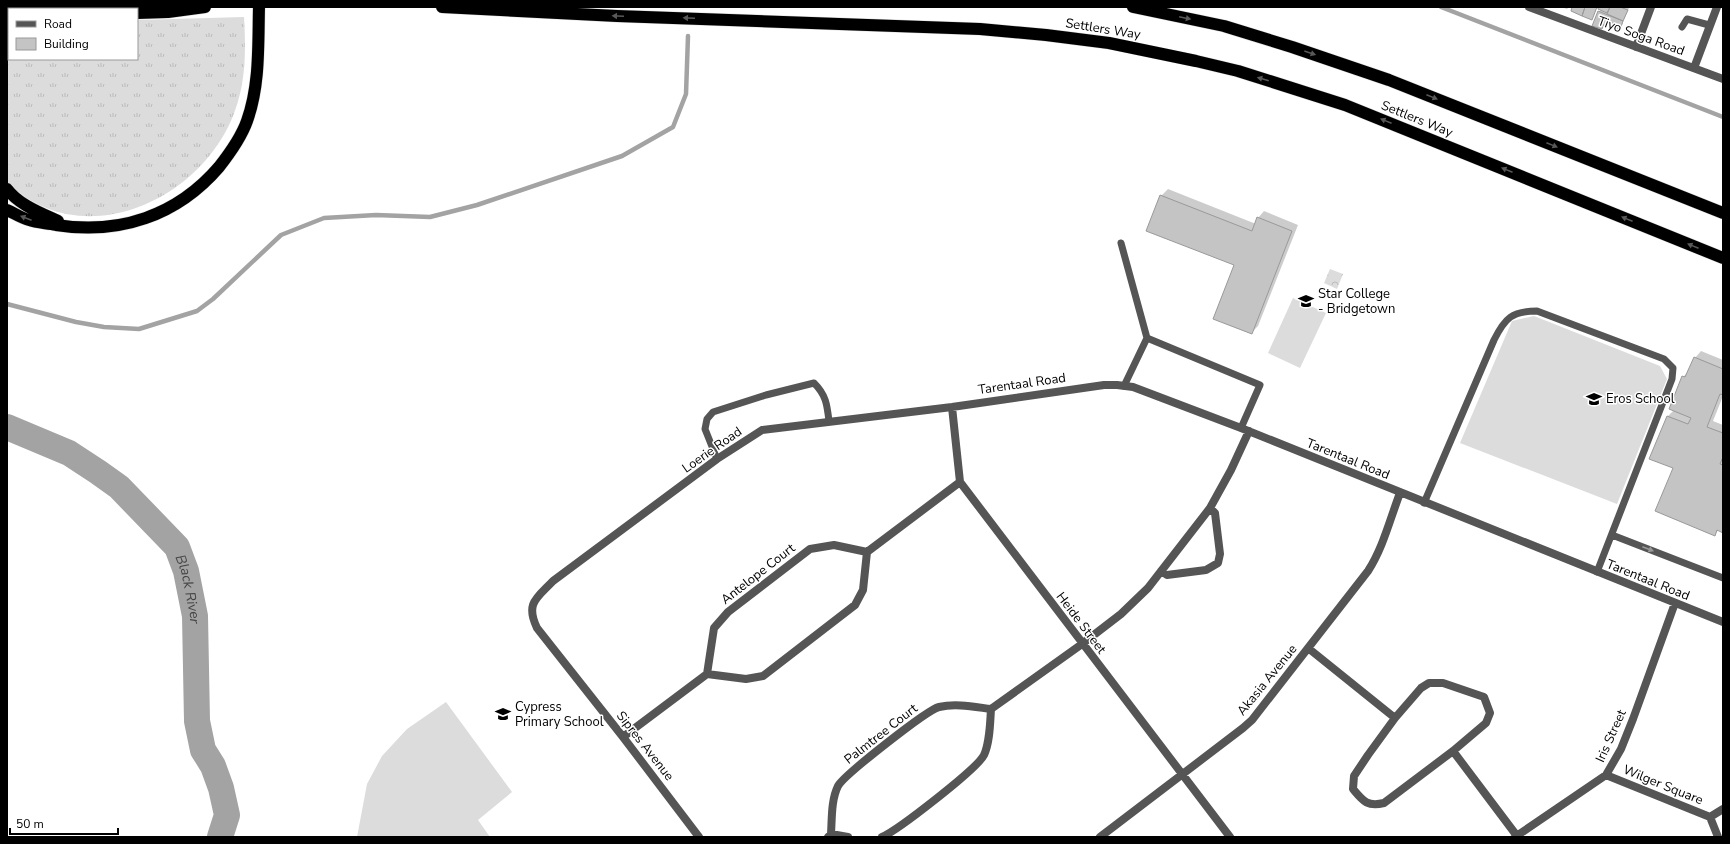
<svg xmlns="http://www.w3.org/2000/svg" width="1730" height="844" font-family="'Nunito Sans',sans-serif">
	<defs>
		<pattern id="grass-tufts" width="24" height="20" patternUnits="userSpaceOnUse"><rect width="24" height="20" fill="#dcdcdc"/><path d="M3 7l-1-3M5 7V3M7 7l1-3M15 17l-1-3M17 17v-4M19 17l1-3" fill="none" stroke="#bbb"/></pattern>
		<pattern id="park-crowns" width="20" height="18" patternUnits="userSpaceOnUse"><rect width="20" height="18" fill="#dcdcdc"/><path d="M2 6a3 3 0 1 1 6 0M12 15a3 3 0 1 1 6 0" fill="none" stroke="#bbb"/></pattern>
	</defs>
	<rect width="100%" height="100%" fill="#fff"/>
	<path fill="url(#grass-tufts)" d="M 244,17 C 246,52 246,84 233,116 C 198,203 80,254 7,182 L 7,57 L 9,55 L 9,59 L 137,59 L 137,20 Z"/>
	<path fill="url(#park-crowns)" d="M 1330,269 L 1343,274 L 1337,289 L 1324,283 Z"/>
	<path fill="#dcdcdc" d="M 1293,298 L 1326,313 L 1300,368 L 1268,353 Z
		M 1534,316 L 1660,366 L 1667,379 L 1617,504 L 1460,443 L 1512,321 Z
		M 446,702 L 512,792 L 478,820 L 490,837 L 357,837 L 367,784 L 382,756 L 407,729 Z"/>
	<path fill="#0003" d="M 1561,7 L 1569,7 L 1567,9 Z
		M 1573,7 L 1626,7 L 1629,8 L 1620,29 L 1605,23 L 1602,28 L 1599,12 L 1601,9 L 1597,8 L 1592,18 Z
		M 1168,189 L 1256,224 L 1258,218 L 1264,211 L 1298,225 L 1258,326 L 1251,333 L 1235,264 L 1161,196 Z
		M 1701,351 L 1723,360 L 1723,396 L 1713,421 L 1723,425 L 1723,532 L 1719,530 L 1714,534 L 1674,468 L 1668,416 L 1674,410 L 1683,377 L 1689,371 L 1695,358 Z"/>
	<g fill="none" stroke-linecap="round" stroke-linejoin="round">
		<path stroke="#a3a3a3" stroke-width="4.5" d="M 1441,7 L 1723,117
			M 7,304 L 76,322 L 104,327 L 139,329 L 197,311 L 213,299 L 281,235 L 324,218 L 376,215 L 430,217 L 477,205 L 622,156 L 673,127 L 686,94 L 688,36"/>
		<path stroke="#a3a3a3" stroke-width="26" id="s1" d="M 7,427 L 69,453 L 98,472 L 119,487 L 177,547 L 186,571 L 195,616 L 197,721 L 203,750 L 213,766 L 221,788 L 227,815 L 220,837"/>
	</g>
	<path fill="#c4c4c4" stroke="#999" d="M 1572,7 L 1585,7 L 1582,16 L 1571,11 Z
		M 1585,7 L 1597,7 L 1592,20 L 1582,16 Z
		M 1598,7 L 1610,7 L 1607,13 L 1598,9 Z
		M 1610,7 L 1620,7 L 1628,10 L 1623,21 L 1607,14 Z
		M 1598,11 L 1623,21 L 1620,30 L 1604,24 L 1602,29 L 1592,26 Z
		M 1160,195 L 1252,231 L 1257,217 L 1292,231 L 1252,334 L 1213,319 L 1234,265 L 1146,231 Z
		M 1694,357 L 1723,369 L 1723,395 L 1720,394 L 1707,427 L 1723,433 L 1723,457 L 1720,464 L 1723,465 L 1723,533 L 1717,530 L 1715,536 L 1655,511 L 1673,468 L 1649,459 L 1667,416 L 1688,424 L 1691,418 L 1669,409 L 1682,376 L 1685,377 Z"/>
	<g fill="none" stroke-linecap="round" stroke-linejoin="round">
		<defs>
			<path id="motorway" d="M 442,7 L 617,16 L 980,29 L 1046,35 L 1109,43 L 1196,61 L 1238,71 L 1345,105 L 1723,258
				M 1133,7 L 1224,26 L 1292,47 L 1389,80 L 1723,213
				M 137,13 L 168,12 L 205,7
				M 7,48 L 9,46
				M 7,189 C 19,205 41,213 58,221
				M 7,210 C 14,213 21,218 29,220 C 37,223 47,223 56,225 C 119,235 177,216 219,167 C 230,153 241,138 247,121 C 260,85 258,45 259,7"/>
		</defs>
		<use href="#motorway" stroke="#dbdbdb" stroke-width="13"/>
		<path stroke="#555" stroke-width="7" d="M 1682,27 L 1687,19 L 1709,25
			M 1121,243 L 1147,338 L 1124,386
			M 1147,338 L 1260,385 L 1241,428
			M 717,459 L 705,429 L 707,419 L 713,412 L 766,395 L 814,383 C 826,395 827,404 829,421
			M 1424,503 L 1494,340 C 1505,318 1512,311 1537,311 L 1664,359 L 1673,368 L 1672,379 L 1597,572
			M 1612,535 L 1723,578"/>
		<path stroke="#555" stroke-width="8" d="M 1529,7 L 1723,79
			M 1636,47 L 1651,7
			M 1694,68 L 1717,7
			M 952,407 L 960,482 L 1230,837
			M 1161,571 L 1167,575 L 1206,570 L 1218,563 L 1220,554 L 1215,513 L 1210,508
			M 1308,648 L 1395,718
			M 707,674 L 714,628 L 728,612 L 810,549 L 834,545 L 867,552
			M 1429,683 L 1443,683 L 1484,697 L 1490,713 L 1486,723 L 1453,751 L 1384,803 C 1367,807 1363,801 1353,789 L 1354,776 L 1368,755 L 1395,718 L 1421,688 Z
			M 623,737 L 707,674 L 746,679 L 763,676 L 855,605 L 863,590 L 867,552 L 960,482
			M 1453,751 L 1517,836
			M 1606,775 L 1710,817 L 1723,809
			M 1710,817 L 1718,837
			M 831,834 C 832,819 831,800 838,786 C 844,775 927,710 939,707 C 956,703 975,707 991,709 L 1082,644 L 1121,614 L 1148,588 L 1210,508 L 1231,470 L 1249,431
			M 699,837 L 623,737 L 537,628 C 525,603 537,598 553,581 L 717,459 L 762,430 L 952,407 L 1104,385 L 1117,385 L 1133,387 L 1241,428 L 1723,622
			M 828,837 L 831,834 L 848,837
			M 882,837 C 898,830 977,769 984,755 C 990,742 990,723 991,709
			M 1100,837 L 1243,728 L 1252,720 L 1368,571 C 1383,548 1390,519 1400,493
			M 1515,837 L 1606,775 L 1621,749 L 1633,719 L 1675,603"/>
		<use href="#motorway" stroke="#000" stroke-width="12"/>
	</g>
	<defs><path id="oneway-solid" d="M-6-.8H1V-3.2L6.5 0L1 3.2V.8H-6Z"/></defs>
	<g fill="#595959">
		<use href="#oneway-solid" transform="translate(618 16) rotate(-178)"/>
		<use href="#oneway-solid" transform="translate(689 18) rotate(-178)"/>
		<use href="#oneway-solid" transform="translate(1185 18) rotate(12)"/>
		<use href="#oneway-solid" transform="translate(1310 53) rotate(19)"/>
		<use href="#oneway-solid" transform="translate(1263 79) rotate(-164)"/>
		<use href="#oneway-solid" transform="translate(1432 97) rotate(22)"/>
		<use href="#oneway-solid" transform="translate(1386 121) rotate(-158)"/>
		<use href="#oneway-solid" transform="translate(1552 145) rotate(22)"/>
		<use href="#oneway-solid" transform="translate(1507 170) rotate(-158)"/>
		<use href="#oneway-solid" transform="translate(26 218) rotate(-159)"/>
		<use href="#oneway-solid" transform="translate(1627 219) rotate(-158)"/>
		<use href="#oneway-solid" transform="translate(1693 246) rotate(-158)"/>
	</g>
	<use fill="#999" href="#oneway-solid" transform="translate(1648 549) rotate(21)"/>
	<defs>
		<symbol id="university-bare" viewBox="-9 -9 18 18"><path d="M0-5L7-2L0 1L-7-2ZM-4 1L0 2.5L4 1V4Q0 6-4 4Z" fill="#000" stroke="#fff" stroke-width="2.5" paint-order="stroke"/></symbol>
		<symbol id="school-bare" viewBox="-9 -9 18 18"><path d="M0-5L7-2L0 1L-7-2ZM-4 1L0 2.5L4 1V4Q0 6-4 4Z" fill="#000" stroke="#fff" stroke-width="2.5" paint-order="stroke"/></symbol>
	</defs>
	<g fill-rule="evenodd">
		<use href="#university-bare" x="1295" y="290" width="22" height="22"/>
		<use href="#school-bare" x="1583" y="388" width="22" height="22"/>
		<use href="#school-bare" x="492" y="703" width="22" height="22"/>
	</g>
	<g text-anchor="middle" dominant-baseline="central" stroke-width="3" stroke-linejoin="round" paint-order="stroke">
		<g font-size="13" fill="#000" stroke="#fff">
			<text transform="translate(1103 29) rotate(9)">Settlers Way</text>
			<text transform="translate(1641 36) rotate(20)">Tiyo Soga Road</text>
			<text transform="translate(1417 119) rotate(22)">Settlers Way</text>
			<text transform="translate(1022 384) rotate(-8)">Tarentaal Road</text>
			<text transform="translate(712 450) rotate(-35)">Loerie Road</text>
			<text transform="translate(1348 459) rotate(22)">Tarentaal Road</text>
			<text transform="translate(758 574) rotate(-38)">Antelope Court</text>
			<text transform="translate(1648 580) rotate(22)">Tarentaal Road</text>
			<text transform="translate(1081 623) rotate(53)">Heide Street</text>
			<text transform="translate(1267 680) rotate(-51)">Akasia Avenue</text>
			<text transform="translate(881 734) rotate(-38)">Palmtree Court</text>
			<text transform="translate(1611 736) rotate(-66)">Iris Street</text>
			<text transform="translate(645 746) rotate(52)">Sipres Avenue</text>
			<text transform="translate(1663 785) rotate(22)">Wilger Square</text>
		</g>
		<g font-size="13" fill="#000" stroke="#fff" text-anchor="start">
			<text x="1318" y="294">Star College<tspan x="1318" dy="15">- Bridgetown</tspan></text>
			<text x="1606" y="399">Eros School</text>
			<text x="515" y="707">Cypress<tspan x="515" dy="15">Primary School</tspan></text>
		</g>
		<g font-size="14" font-style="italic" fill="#444" stroke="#fff">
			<text stroke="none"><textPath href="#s1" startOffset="255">Black River</textPath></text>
		</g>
	</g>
	<rect width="1730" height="844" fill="none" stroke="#000000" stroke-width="16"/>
	<rect x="8" y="8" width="130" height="52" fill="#ffffff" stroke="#999999"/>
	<rect x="16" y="21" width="20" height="6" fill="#555555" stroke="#999999"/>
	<text x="44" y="28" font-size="12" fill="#000000">Road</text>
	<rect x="16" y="38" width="20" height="12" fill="#c4c4c4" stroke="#999999"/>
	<text x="44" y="48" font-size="12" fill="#000000">Building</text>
	<path d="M10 828v6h108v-6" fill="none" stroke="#000000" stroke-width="2"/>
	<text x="16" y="828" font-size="12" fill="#000000" stroke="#ffffff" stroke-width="3" paint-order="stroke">50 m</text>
</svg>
